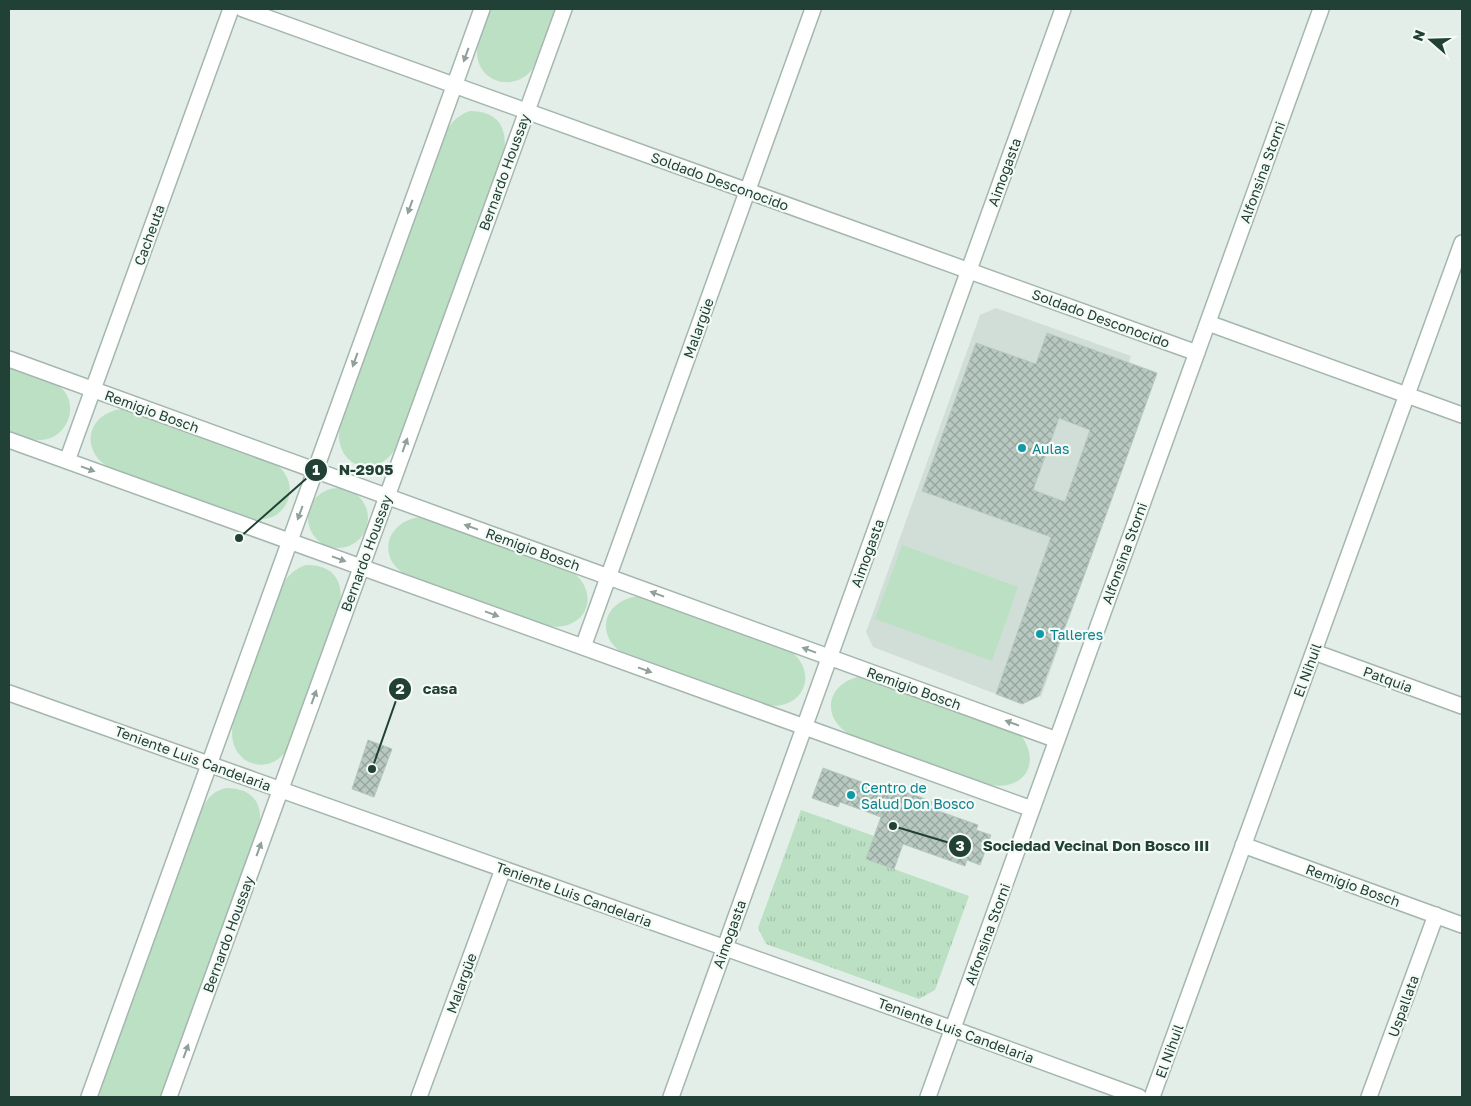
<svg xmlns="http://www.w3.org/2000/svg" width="1471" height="1106" font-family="'Golos Text',sans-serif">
	<defs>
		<pattern id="grass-tufts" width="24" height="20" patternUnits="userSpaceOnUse" patternTransform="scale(1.25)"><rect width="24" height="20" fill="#bbe0c3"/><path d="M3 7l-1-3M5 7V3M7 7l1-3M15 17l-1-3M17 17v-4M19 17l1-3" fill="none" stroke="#a0c1a8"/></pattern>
		<pattern id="building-cross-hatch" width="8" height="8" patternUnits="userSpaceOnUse" patternTransform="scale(1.25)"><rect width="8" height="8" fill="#b8c9c1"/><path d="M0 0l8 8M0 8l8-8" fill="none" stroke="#95a59e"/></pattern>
	</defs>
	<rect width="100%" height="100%" fill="#e3eee8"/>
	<path fill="#d1ded7" d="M 996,308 L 1131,356 L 1129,363 L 1157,373 L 1041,697 L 1039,696 L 1022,704 L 873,647 L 866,632 L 980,315 Z"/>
	<path fill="url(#grass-tufts)" d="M 801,810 L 874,836 L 866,859 L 969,896 L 935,990 L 919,999 L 766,944 L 758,928 Z"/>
	<path fill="#bbe0c3" d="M 491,9 L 555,9 C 550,23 539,63 530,72 C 511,92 477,81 477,52 C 477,38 486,22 491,9 Z
		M 470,111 C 496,111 508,126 504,151 L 397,446 C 377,483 332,466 340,426 L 447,130 C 453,120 459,115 470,111 Z
		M 9,366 C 25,372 45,376 59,386 C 81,403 68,438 42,440 C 31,441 19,435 9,431 Z
		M 122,409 L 132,411 L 270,461 C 276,465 282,468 285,474 C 296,490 287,513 269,518 C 262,520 256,520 249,519 L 110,468 C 79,451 87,413 122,409 Z
		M308 518a30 30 0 1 1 60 0a30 30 0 1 1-60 0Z
		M 420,517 L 429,519 L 568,569 C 603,590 588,633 547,626 L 408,576 C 376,559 385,522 420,517 Z
		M 902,545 L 1018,587 L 992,661 L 875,619 Z
		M 306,565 C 332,565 344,579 340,605 L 290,745 C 271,781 225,764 233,724 L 283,584 C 289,574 295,569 306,565 Z
		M 638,596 L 647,598 L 786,648 C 821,669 805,712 765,705 L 626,655 C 594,638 602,601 638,596 Z
		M 863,676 L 1020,734 C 1042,762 1025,791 990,785 L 851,735 C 819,718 827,681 863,676 Z
		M 226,788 C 251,788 264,802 259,827 L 162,1097 L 99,1097 L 101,1088 L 203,807 C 209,796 214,791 226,788 Z"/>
	<path fill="url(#building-cross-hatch)" stroke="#b5c8bf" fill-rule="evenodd" d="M 1047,333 L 1157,373 L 1085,573 L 1039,696 L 1022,704 L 996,694 L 1051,537 L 922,491 L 976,343 L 1036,364 ZM 1059,418 L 1090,430 L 1065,502 L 1033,490 Z
		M 368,740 L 392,749 L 374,797 L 352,789 Z
		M 823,768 L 889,792 L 891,787 L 920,797 L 932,802 L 930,808 L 978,825 L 976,830 L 991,835 L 980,865 L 967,860 L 965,866 L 903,844 L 894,869 L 866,859 L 881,817 L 840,802 L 838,807 L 812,798 Z"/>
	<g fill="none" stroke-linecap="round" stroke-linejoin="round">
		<defs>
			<path id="minor" d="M 243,9 L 1197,353
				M 1208,323 L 1462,415
				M 9,359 L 1057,740
				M 9,440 L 1032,809
				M 67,461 L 231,9
				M 583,647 L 813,9
				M 1314,652 L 1462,706
				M 9,693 L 953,1029 L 1139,1097
				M 1243,845 L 1462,925
				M 89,1097 L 482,9
				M 169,1097 L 564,9
				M 419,1097 L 503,869
				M 671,1097 L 1063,9
				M 928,1097 L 1321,9
				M 1152,1097 L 1462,243
				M 1369,1097 L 1436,915"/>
		</defs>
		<use href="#minor" stroke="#a5b6af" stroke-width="18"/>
		<use href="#minor" stroke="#fff" stroke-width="15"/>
	</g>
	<defs><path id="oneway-solid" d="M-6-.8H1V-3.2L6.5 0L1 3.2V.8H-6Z" transform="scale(1.25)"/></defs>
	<g fill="#90a09a">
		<use href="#oneway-solid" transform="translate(466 55) rotate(110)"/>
		<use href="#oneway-solid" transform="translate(410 207) rotate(110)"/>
		<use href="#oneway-solid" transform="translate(355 360) rotate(110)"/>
		<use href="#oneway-solid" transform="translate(405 445) rotate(-70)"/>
		<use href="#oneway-solid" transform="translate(88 469) rotate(20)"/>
		<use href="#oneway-solid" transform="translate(300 513) rotate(110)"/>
		<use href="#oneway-solid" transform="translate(471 527) rotate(-160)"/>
		<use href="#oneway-solid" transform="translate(339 559) rotate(20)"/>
		<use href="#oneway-solid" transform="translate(657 594) rotate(-160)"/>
		<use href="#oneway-solid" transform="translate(492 614) rotate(20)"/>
		<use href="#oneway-solid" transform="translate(809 650) rotate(-160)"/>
		<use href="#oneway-solid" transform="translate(645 670) rotate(20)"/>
		<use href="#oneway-solid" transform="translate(314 697) rotate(-70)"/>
		<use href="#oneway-solid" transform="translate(1012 723) rotate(-160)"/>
		<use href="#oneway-solid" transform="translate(259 849) rotate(-70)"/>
		<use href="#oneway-solid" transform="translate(186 1051) rotate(-70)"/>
	</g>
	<g fill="#0f9aa8" stroke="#f4faf6" stroke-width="2">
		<circle cx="1022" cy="448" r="5"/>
		<circle cx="1040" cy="634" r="5"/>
		<circle cx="851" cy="795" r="5"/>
	</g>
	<g text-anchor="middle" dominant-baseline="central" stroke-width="4.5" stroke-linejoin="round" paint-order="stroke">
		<g font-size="14" fill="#214036" stroke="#f4faf6">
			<text transform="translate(504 172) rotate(-70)">Bernardo Houssay</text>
			<text transform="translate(1004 172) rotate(-70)">Aimogasta</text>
			<text transform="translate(1262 172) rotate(-70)">Alfonsina Storni</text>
			<text transform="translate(720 181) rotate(20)">Soldado Desconocido</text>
			<text transform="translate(149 235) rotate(-70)">Cacheuta</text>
			<text transform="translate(1101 318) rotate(20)">Soldado Desconocido</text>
			<text transform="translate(698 328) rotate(-70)">Malargüe</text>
			<text transform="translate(152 411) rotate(20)">Remigio Bosch</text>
			<text transform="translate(533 549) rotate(20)">Remigio Bosch</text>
			<text transform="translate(366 553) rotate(-70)">Bernardo Houssay</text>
			<text transform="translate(867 553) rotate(-70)">Aimogasta</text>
			<text transform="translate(1124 553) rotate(-70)">Alfonsina Storni</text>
			<text transform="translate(1307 670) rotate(-70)">El Nihuil</text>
			<text transform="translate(1388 679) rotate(20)">Patquia</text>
			<text transform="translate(914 688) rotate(20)">Remigio Bosch</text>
			<text transform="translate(193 758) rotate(20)">Teniente Luis Candelaria</text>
			<text transform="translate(1353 885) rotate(20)">Remigio Bosch</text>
			<text transform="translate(574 894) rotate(20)">Teniente Luis Candelaria</text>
			<text transform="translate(228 934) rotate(-70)">Bernardo Houssay</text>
			<text transform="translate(729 934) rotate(-70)">Aimogasta</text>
			<text transform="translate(987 934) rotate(-70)">Alfonsina Storni</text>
			<text transform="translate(461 983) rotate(-70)">Malargüe</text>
			<text transform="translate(1403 1006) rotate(-70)">Uspallata</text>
			<text transform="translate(956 1030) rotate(20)">Teniente Luis Candelaria</text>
			<text transform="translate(1169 1051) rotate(-70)">El Nihuil</text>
		</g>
		<g font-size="14" fill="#0d838f" stroke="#f4faf6" text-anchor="start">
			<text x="1032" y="448">Aulas</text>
			<text x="1050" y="634">Talleres</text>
			<text x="861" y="787">Centro de<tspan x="861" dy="16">Salud Don Bosco</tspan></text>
		</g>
	</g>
	<path fill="none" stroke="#214036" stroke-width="2" d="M239 538L316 470M372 769L400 689M893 826L960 846"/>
	<g fill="#214036" stroke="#f4faf6" stroke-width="2">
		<circle cx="239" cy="538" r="5"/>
		<circle cx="372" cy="769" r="5"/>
		<circle cx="893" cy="826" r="5"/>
		<circle cx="316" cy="470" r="12"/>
		<circle cx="400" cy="689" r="12"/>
		<circle cx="960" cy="846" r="12"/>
	</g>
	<g font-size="15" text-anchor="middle" font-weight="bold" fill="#fff">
		<text x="316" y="475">1</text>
		<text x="400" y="694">2</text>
		<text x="960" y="851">3</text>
	</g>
	<g font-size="15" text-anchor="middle" font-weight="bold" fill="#214036" stroke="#f4faf6" stroke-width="4.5" stroke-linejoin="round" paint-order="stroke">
		<text x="366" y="475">N-2905</text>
		<text x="440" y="694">casa</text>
		<text x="1096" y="851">Sociedad Vecinal Don Bosco III</text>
	</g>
	<rect width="1471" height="1106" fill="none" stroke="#214036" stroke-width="20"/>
	<g transform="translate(1431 40) rotate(290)" stroke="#f4faf6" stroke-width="4" paint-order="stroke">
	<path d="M0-4L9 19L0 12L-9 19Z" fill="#214036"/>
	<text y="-8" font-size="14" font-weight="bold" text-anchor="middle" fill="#214036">N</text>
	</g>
</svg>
